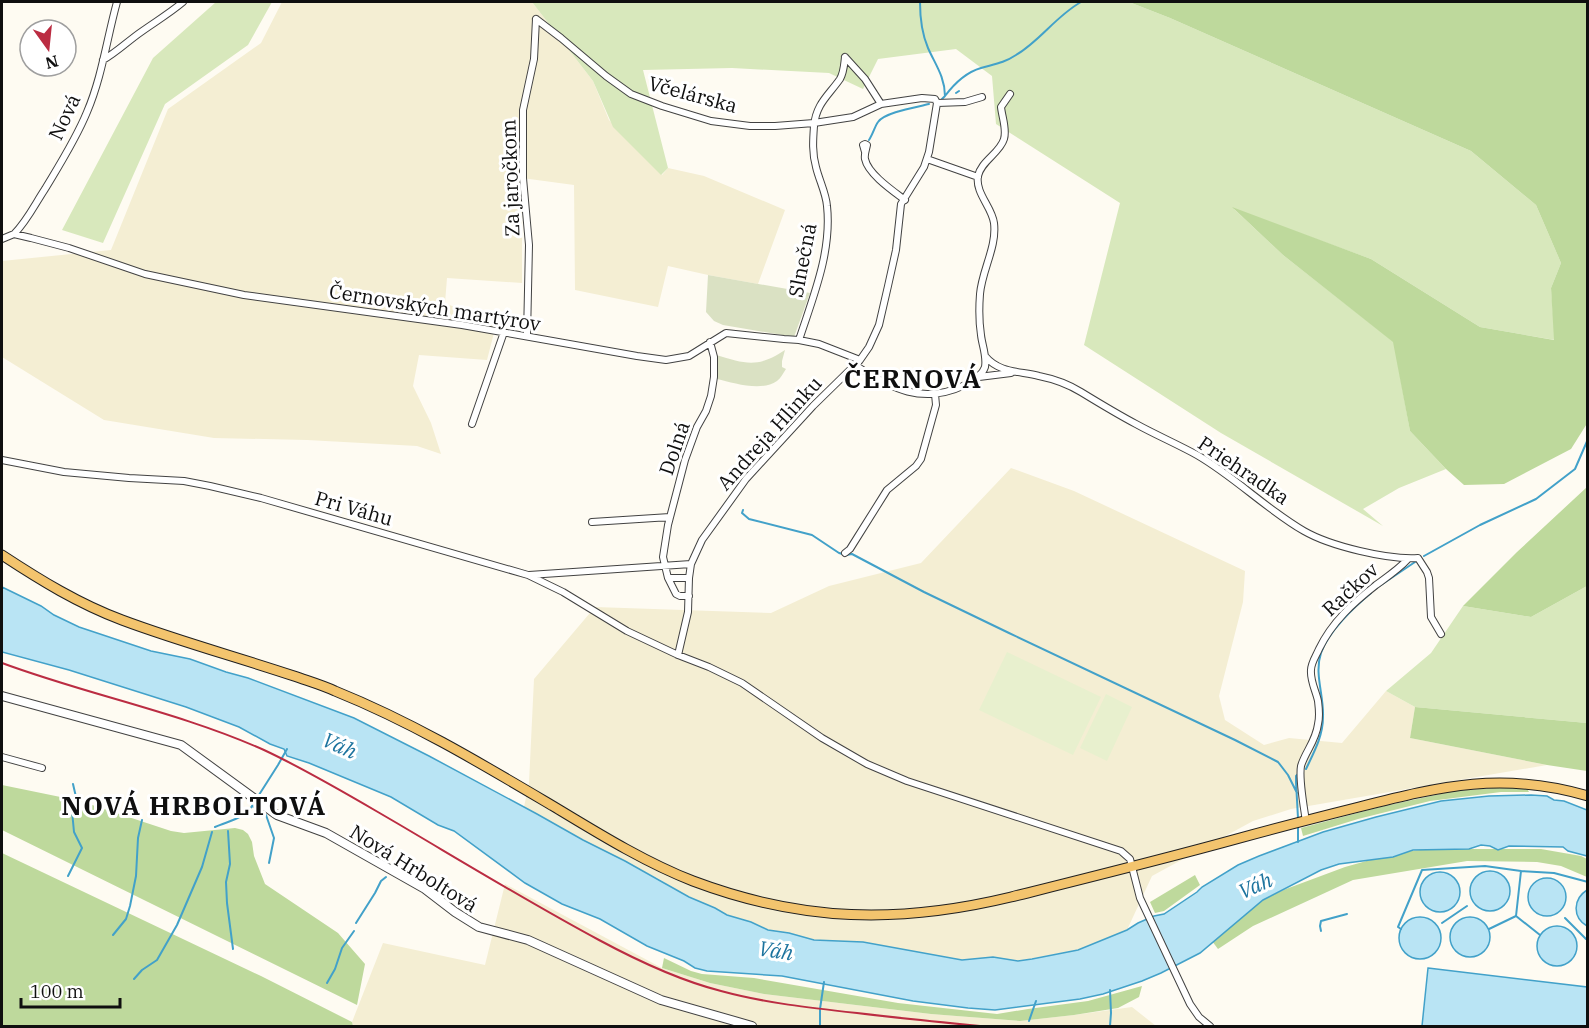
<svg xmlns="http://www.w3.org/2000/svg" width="1589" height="1028" font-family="'IBM Plex Serif',serif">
	<rect width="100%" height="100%" fill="#fefbf2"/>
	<path fill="#f4eed3" d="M 282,2 L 532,2 L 593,81 L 609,120 L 662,175 L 668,168 L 704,176 L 785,210 L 758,284 L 708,275 L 668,266 L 658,307 L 575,290 L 574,185 L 522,178 L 522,283 L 447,278 L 445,303 L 496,325 L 487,360 L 419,355 L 413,386 L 431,423 L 441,454 L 417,446 L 307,440 L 214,438 L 104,420 L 2,357 L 2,261 L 111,250 L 168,109 L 261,43 Z
		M 1011,468 L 1074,491 L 1245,571 L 1243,602 L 1219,696 L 1225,720 L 1264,745 L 1289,738 L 1342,743 L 1386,691 L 1415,707 L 1410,738 L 1547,765 L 1291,809 L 1253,821 L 1152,876 L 1127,930 L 1081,949 L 1018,961 L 993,957 L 962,960 L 863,942 L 814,940 L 789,933 L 768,930 L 751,922 L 727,915 L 715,908 L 679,892 L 661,880 L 583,840 L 524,807 L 529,783 L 534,679 L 595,607 L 771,613 L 829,586 L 921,563 Z
		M 505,884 L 662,968 L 710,983 L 764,994 L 931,1014 L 1020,1021 L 1074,1015 L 1132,1007 L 1156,1026 L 353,1026 L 352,1022 L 383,943 L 485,965 Z"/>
	<path fill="#d8e8bc" d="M 216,2 L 272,2 L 248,45 L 165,104 L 103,243 L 62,230 L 153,58 Z
		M 532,2 L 1129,2 L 1170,18 L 1471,151 L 1536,205 L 1561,263 L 1551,288 L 1555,340 L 1480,327 L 1371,259 L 1234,209 L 1283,255 L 1394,342 L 1410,431 L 1446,469 L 1399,488 L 1363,509 L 1383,526 L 1221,433 L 1084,345 L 1120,203 L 996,124 L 992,76 L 956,49 L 878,59 L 863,89 L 829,73 L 732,68 L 643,70 L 668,168 L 661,175 L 613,127 L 593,81 Z
		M 1587,586 L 1587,723 L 1415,707 L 1386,691 L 1431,653 L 1463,606 L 1531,617 Z"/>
	<path fill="#bed99c" d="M 1129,2 L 1587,2 L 1588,422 L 1571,449 L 1504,484 L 1464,485 L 1446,469 L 1410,431 L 1393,342 L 1283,255 L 1232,207 L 1371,259 L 1480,327 L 1554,340 L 1551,288 L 1561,263 L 1536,205 L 1471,151 L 1170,18 Z
		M 1587,487 L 1587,586 L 1531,617 L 1463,606 L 1517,552 Z
		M 1415,707 L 1587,723 L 1587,771 L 1547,765 L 1410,738 Z
		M 2,785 L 80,801 L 171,831 L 184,833 L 235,828 L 243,830 L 248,834 L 252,842 L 254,856 L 265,884 L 338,933 L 365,964 L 357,1005 L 2,830 Z
		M 1493,788 L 1527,788 L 1529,792 L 1501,792 L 1430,801 L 1358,819 L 1303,836 L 1301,828 L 1380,807 L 1454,791 Z
		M 1429,849 L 1541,849 L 1581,856 L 1587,859 L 1587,877 L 1561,866 L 1537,862 L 1467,861 L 1353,880 L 1253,926 L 1218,949 L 1212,941 L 1250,906 L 1286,889 L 1345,867 L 1395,853 Z
		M 2,853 L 261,976 L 352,1022 L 353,1026 L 2,1026 Z
		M 1195,875 L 1200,885 L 1164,911 L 1155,913 L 1150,902 Z
		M 664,958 L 691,971 L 702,974 L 754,978 L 898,1003 L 997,1014 L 1028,1009 L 1088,1001 L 1142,986 L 1139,997 L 1118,1008 L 1074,1015 L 1020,1021 L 931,1014 L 764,994 L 710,983 L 662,968 Z"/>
	<path fill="#dae1c3" d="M 708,275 L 810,293 L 794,337 L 723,325 L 714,321 L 706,312 Z
		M 785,350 L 782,361 L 782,367 L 786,369 C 783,373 781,378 777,381 C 761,392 734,383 717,379 L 716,355 C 746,364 758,368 785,350 Z"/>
	<path fill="#e8f0ce" d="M 1007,652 L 1101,697 L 1073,755 L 979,710 Z
		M 1106,694 L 1132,707 L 1107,761 L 1080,748 Z"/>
	<path fill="#b9e4f4" stroke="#42a1c9" stroke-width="1.5" d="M 2,587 L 41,606 L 54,615 L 79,627 L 151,651 L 190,659 L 226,672 L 248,678 L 354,718 L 429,756 L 537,814 L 583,840 L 625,861 L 689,897 L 715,908 L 727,915 L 751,922 L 768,930 L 789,933 L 814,940 L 863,942 L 962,960 L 993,957 L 1018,961 L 1032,959 L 1078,950 L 1127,930 L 1138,923 L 1154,916 L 1164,914 L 1197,892 L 1202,887 L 1238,865 L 1259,856 L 1323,832 L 1376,817 L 1441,801 L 1489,796 L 1531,795 L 1547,796 L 1554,800 L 1564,801 L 1587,810 L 1587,856 L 1568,851 L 1563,847 L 1509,846 L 1498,850 L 1490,846 L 1481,845 L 1469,849 L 1413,850 L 1393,857 L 1339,864 L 1321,870 L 1263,900 L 1200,953 L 1161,973 L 1142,981 L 1103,994 L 1080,999 L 995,1010 L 968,1008 L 913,1001 L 782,976 L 707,971 L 695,968 L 684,961 L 647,946 L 600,919 L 562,904 L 525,883 L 454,831 L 438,825 L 391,797 L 309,763 L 287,756 L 284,749 L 270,744 L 239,727 L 186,707 L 69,670 L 2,652 Z
		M1470 891a20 20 0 1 1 40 0a20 20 0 1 1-40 0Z
		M1420 892a20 20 0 1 1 40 0a20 20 0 1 1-40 0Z
		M1528 897a19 19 0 1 1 38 0a19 19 0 1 1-38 0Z
		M 1587,890 L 1587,926 C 1572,917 1573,899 1587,890 Z
		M1450 937a20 20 0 1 1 40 0a20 20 0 1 1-40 0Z
		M1399 938a21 21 0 1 1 42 0a21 21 0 1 1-42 0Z
		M1537 946a20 20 0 1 1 40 0a20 20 0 1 1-40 0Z
		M 1428,968 L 1587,987 L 1587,1026 L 1422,1026 Z"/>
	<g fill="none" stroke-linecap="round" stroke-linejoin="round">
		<path stroke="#42a1c9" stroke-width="2" d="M 920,2 C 920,16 922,34 928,48 C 935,64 945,77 945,96 L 942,99
			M 956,93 L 959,91
			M 945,96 C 954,84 967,72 981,68 C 995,64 1004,63 1016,55 C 1040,41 1056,16 1081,2
			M 869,140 C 873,134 875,126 878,122 C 885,112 918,107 929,104
			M 743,510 L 742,513 L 749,519 L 812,535 L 839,553 L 846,555 L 852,554 L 924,592 L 1009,633 L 1235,740 L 1278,762 L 1288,775 L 1297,793
			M 1424,556 L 1480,525 L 1536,499 L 1575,469 L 1588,439
			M 1375,589 L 1415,562
			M 1306,769 C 1314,752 1323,736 1323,717 C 1324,695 1314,674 1321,653 C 1328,632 1354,607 1371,593
			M 257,798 L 278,765 L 287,749
			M 252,806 L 263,812
			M 266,815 L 274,838 L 269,863
			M 1298,818 L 1296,782 L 1296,776 L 1298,774
			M 215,827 C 231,820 245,819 254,803
			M 228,831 L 230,864 L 226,882 L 227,903 L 233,949
			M 1298,842 L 1298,827
			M 68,876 L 82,848 L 74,832 L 72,811 L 76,797 L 73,784
			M 1565,918 L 1586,939
			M 356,923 L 375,893 L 381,881 L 386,877
			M 1442,923 L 1467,906
			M 1401,929 L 1398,927 L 1422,870 L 1485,866 L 1521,871
			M 1489,929 L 1516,916
			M 1321,931 L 1320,926 L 1321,921 L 1347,914
			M 113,935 L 126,919 L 130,906 L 136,876 L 138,838 L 142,820
			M 1540,935 L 1516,916 L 1521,871 L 1554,873 L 1588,882
			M 134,979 L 142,970 L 157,960 L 177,925 L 202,867 L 212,832
			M 327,983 L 335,969 L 342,948 L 354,931
			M 1110,990 L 1111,1013 L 1110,1026
			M 1029,1021 L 1036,1001
			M 820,1026 L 820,1009 L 824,982"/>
		<defs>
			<path id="minor" d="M 536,19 L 561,38 L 606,76 L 631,94 L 662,106 L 711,121 L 750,126 L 775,126 L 814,123 L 853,117 L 881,104 L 922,98 L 935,99 L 937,103 L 929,152 L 924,167 L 901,204 L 896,250 L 888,286 L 879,325 L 869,347 L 860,360 L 813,406 L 746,479 L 702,540 L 691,564 L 689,578 L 688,612 L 678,655
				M 845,57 L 865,79 L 881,104
				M 103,60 C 117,52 128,41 141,32 C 155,22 170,13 183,2
				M 937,103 L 965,102 L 982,97
				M 865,152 L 863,145 L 865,144 L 867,145 C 866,150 864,155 865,159 C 868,174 893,191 905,200
				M 927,159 L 978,177
				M 14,234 C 27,221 35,204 45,189 C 60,164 76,139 87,112 C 102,77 107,38 117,2
				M 2,239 L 14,234 L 31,238 L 69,248 L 145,274 L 244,295 L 462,325 L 637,356 L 666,360 L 689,356 L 726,333 L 784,339 L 799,340 L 819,344 L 860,360
				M 527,336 L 529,245 L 523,178 L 523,110 L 534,59 L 536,19
				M 799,340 C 813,297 832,252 827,206 C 826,193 819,180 816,167 C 812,153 813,140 814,126 C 816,104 828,96 840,79 C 844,72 844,65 845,57
				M 985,356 C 999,373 1019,371 1039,376 C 1054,379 1068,384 1081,392 C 1099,403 1117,414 1136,424 C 1156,435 1177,444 1197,455 C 1235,477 1266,509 1304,531 C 1330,546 1388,560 1418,558 L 1427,572 L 1429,578 L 1431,617 L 1441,634
				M 855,365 C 891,389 923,405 965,385 C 973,381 982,376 985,367 C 987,356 982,345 981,335 C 979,322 979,307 980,294 C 982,270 997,247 994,223 C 992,207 975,193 978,176 C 981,161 1000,153 1004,139 C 1007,129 1002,117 1001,107 L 1010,94
				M 979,377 L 1011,373
				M 472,424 L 504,332
				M 2,460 L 64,472 L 129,478 L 184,481 L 210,486 L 261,498 L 528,575 L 563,592 L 627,631 L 678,655 L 709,667 L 742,683 L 822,738 L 867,764 L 907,781 L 1121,851 L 1130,859 L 1140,898 L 1190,1004 L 1199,1017 L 1210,1026
				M 592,522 L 670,517
				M 845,553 L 850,549 L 887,490 L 916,466 L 921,459 L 936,405 L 935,394
				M 529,575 L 691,564
				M 668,578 L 676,594 L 680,596 L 689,596
				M 689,578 L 668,578 L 663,557 L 668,525 L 685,460 L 697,427 L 706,411 L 711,396 L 714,377 L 714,357 L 710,342
				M 2,757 L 42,768
				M 1306,821 C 1304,809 1299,777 1301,766 C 1305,752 1316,741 1318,724 C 1320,716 1319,709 1318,701 C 1316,691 1310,681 1311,670 C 1311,663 1316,656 1319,649 C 1332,622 1353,603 1376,585 C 1387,577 1399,569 1408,559"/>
			<path id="tertiary" d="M 2,696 L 181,745 L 277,815 L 326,833 L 425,889 L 455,912 L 479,927 L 528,940 L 661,1000 L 752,1026"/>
			<path id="primary" d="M 2,555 C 40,580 79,604 122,620 C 178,641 237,657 294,676 C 308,681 322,685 335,691 C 412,722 482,764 553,806 C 596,832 646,863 693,881 C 802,922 899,924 1011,897 C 1087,878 1164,859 1240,838 C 1280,827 1319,817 1359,807 C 1442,786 1503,771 1588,796"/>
		</defs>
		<use href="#minor" stroke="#424242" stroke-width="8"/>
		<use href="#tertiary" stroke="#424242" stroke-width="10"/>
		<use href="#primary" stroke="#202020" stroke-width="11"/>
		<use href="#minor" stroke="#fff" stroke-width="6"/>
		<use href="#tertiary" stroke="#fff" stroke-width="8"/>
		<use href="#primary" stroke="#f3c46e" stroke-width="9"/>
		<path stroke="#bb2c42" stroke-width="2" d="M 2,663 C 88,695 179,712 264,750 C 309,771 352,797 395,822 C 463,862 530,903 599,940 C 638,961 678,980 721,991 C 765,1003 811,1008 857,1013 C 898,1018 939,1022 980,1026"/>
	</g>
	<g text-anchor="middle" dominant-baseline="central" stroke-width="6" stroke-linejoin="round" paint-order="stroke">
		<g font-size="20" fill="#0f0f0f" stroke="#fff">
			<text transform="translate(693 94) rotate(15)">Včelárska</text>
			<text transform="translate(64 117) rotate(-65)">Nová</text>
			<text transform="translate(510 178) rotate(-92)">Za jaročkom</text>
			<text transform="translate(802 260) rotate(-79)">Slnečná</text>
			<text transform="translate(435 307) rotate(9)">Černovských martýrov</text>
			<text transform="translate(769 433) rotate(-48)">Andreja Hlinku</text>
			<text transform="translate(674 448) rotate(-71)">Dolná</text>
			<text transform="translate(1244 470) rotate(34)">Priehradka</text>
			<text transform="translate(354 508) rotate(16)">Pri Váhu</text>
			<text transform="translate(1350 589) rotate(-43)">Račkov</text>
			<text transform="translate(414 868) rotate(32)">Nová Hrboltová</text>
		</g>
		<g font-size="21" font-style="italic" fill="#1c739e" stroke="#fff">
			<text transform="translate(340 745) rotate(24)">Váh</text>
			<text transform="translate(1255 885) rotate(-24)">Váh</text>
			<text transform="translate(776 950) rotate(9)">Váh</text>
		</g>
		<g font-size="26" font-weight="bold" letter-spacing="1.5" fill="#0f0f0f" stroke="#fff">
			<text x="913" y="378">ČERNOVÁ</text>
			<text x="194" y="805">NOVÁ HRBOLTOVÁ</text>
		</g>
	</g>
	<rect width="1589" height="1028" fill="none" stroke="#0f0f0f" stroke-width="6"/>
	<g transform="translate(48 48) rotate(165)"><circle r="28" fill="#ffffff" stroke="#9f9f9f" stroke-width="1.5"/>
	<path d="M0-4.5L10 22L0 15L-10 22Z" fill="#bb2c42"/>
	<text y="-9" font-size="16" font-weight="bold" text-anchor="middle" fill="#0f0f0f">N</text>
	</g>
	<path d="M21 998v9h99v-9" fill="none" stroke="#0f0f0f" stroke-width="3"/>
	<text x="30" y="998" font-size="18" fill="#0f0f0f" stroke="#ffffff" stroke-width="4.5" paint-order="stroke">100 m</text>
</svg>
